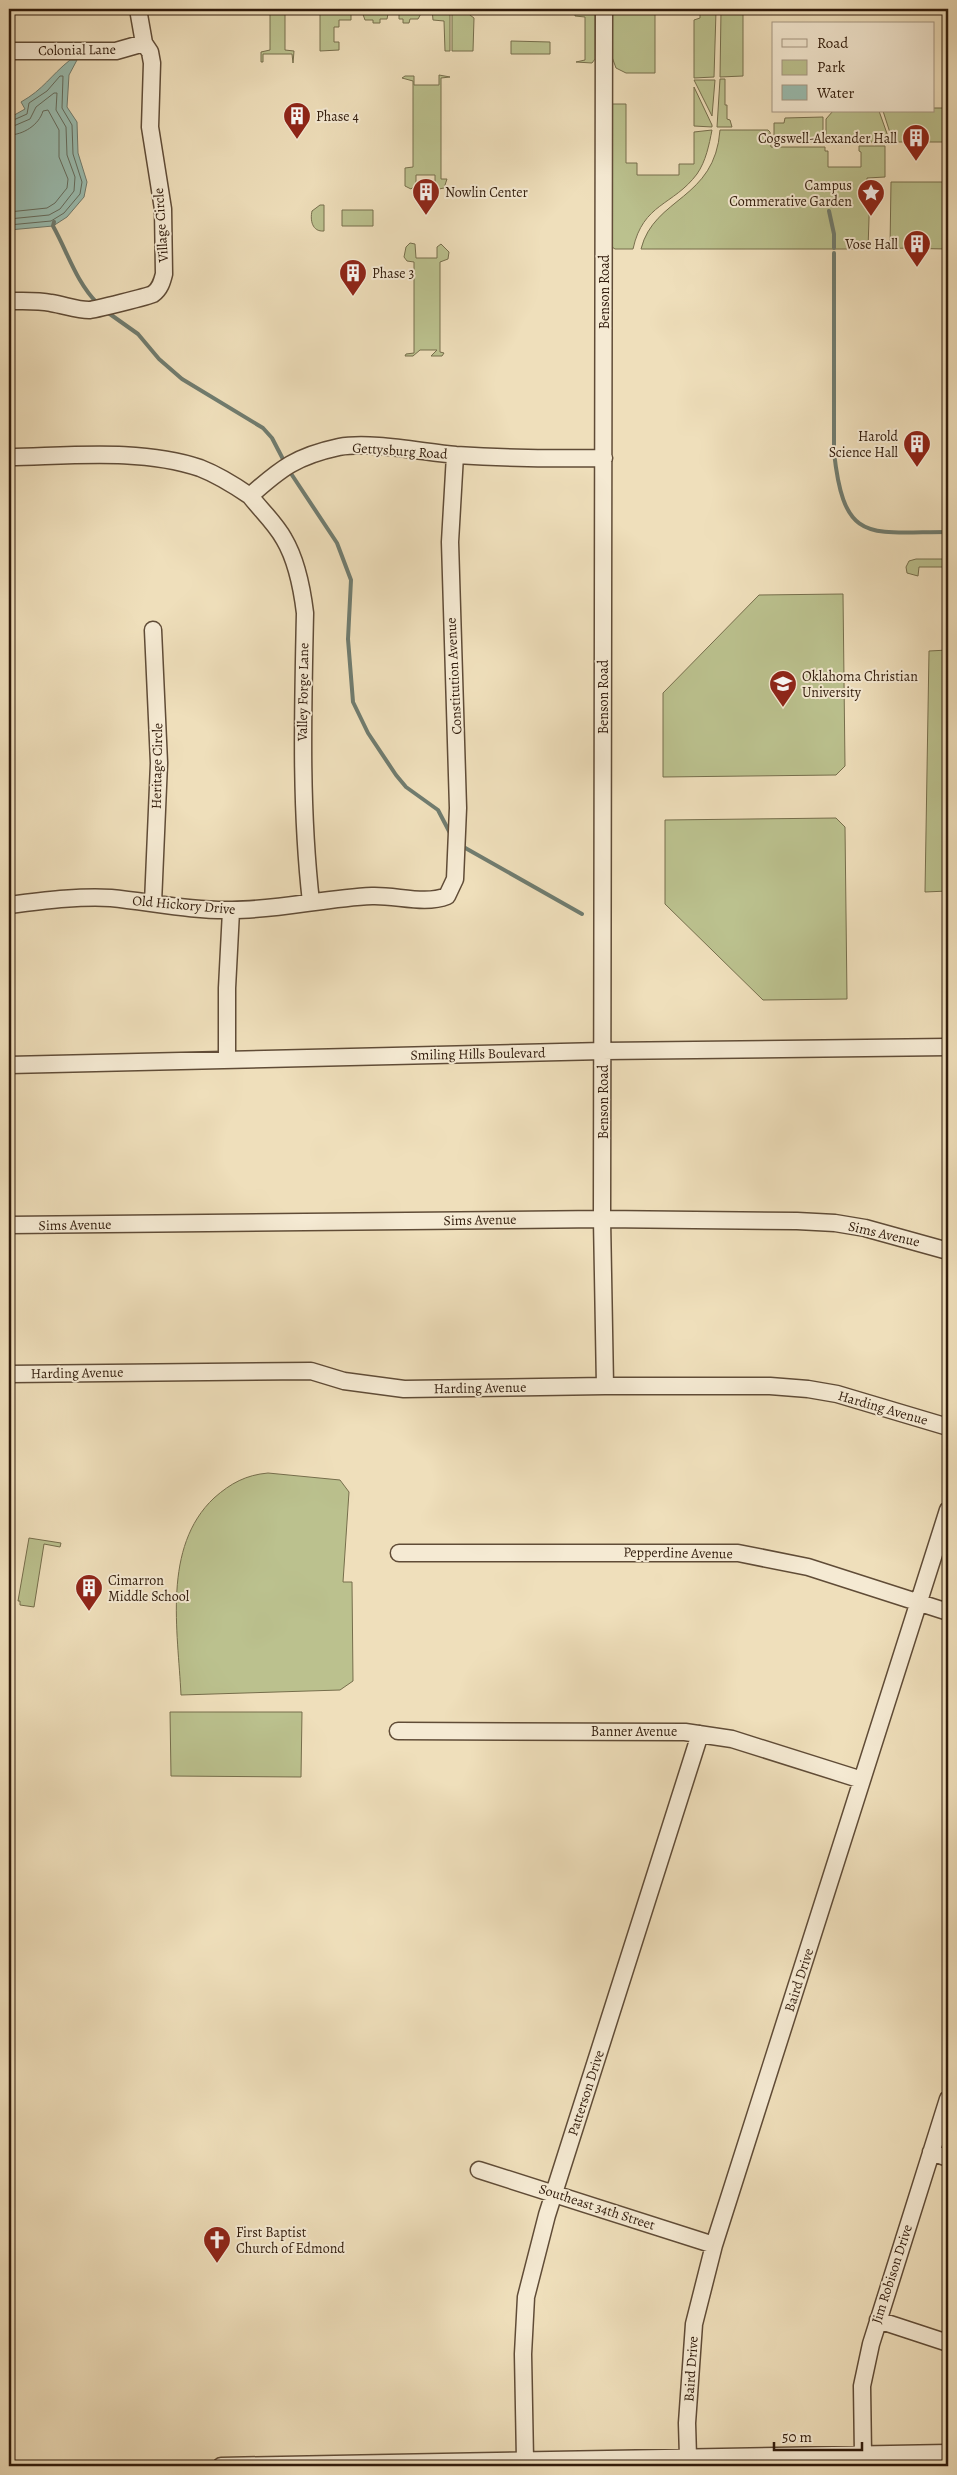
<svg xmlns="http://www.w3.org/2000/svg" width="957" height="2475" font-family="Alegreya,serif">
	<rect width="100%" height="100%" fill="#efdfbb"/>
	<filter id="stains"><feTurbulence type="fractalNoise" baseFrequency=".004" numOctaves="4"/><feColorMatrix values="0 0 0 0 .2 0 0 0 0 .09 0 0 0 0 .02 0 0 0 .5 -.17"/></filter>
	<radialGradient id="worn" r=".72"><stop offset=".6" stop-color="#630" stop-opacity="0"/><stop offset="1" stop-color="#630" stop-opacity=".3"/></radialGradient>
	<path fill="#bbc18e" stroke="#766e4c" d="M 270,9 L 285,9 L 285,50 L 294,51 L 293,63 L 292,54 L 263,54 L 263,62 L 261,62 L 261,52 L 270,50 Z
		M 320,9 L 351,9 L 351,20 L 339,20 L 339,27 L 334,27 L 334,42 L 339,42 L 339,50 L 320,51 Z
		M 354,9 L 389,9 L 387,19 L 380,19 L 380,23 L 373,23 L 373,20 L 365,20 L 361,9 Z
		M 429,9 L 423,10 L 418,19 L 410,19 L 409,23 L 403,23 L 403,19 L 399,19 L 399,10 L 392,10 Z
		M 432,9 L 450,9 L 450,51 L 445,51 L 444,21 L 433,20 Z
		M 452,9 L 462,9 L 474,18 L 473,51 L 452,51 Z
		M 575,9 L 595,9 L 595,59 L 592,63 L 576,62 L 585,60 L 585,17 L 575,16 Z
		M 612,9 L 655,9 L 655,73 L 626,73 L 616,68 L 612,57 Z
		M 743,10 L 743,76 L 720,77 L 721,11 Z
		M 700,11 L 716,11 L 714,77 L 694,78 L 694,20 L 700,18 Z
		M 511,41 L 550,42 L 550,54 L 511,54 Z
		M 439,75 L 450,77 L 441,78 L 441,179 L 447,179 L 444,188 L 439,189 L 435,184 L 435,175 L 416,175 L 416,184 L 411,189 L 405,186 L 405,168 L 413,167 L 413,81 L 402,78 L 405,76 L 414,76 L 414,85 L 439,85 Z
		M 720,79 L 725,79 L 725,105 L 727,105 L 727,119 L 730,120 L 732,127 L 717,127 Z
		M 694,80 L 715,80 L 712,116 Z
		M 694,87 L 712,125 L 712,127 L 694,126 Z
		M 612,104 L 626,104 L 626,163 L 637,163 L 637,175 L 679,175 L 679,164 L 694,164 L 694,132 L 712,130 C 709,145 706,161 697,174 C 673,206 643,203 633,249 L 615,249 L 612,247 Z
		M 933,108 L 948,108 L 948,142 L 893,142 L 883,111 L 933,111 Z
		M 833,111 L 879,111 L 890,142 L 826,142 L 826,119 Z
		M 823,117 L 823,142 L 774,142 L 774,123 L 784,123 L 785,118 Z
		M 720,130 L 768,130 L 770,132 L 771,147 L 825,147 L 825,151 L 828,151 L 828,167 L 861,167 L 861,152 L 859,151 L 859,146 L 885,146 L 885,177 L 867,178 L 867,188 L 870,188 L 868,249 L 641,249 C 654,197 715,200 720,130 Z
		M 891,182 L 948,182 L 948,249 L 890,248 Z
		M 320,205 L 324,205 L 324,231 C 312,232 310,220 312,211 Z
		M 342,210 L 373,210 L 373,226 L 342,226 Z
		M 410,243 L 415,244 L 416,258 L 437,258 L 437,247 L 441,244 L 449,252 L 448,259 L 440,262 L 440,352 L 444,353 L 442,356 L 431,356 L 437,350 L 420,350 L 413,356 L 405,356 L 406,354 L 414,353 L 414,262 L 407,261 L 404,257 L 406,247 Z
		M 916,559 L 948,559 L 948,567 L 919,567 L 918,576 L 907,573 L 906,567 L 909,561 Z
		M 843,594 L 845,766 L 836,775 L 663,777 L 663,693 L 759,595 Z
		M 948,650 L 948,891 L 925,892 L 929,651 Z
		M 836,818 L 845,827 L 847,999 L 763,1000 L 665,904 L 665,820 Z
		M 268,1473 L 340,1480 L 349,1492 L 343,1582 L 352,1582 L 353,1681 L 340,1690 L 181,1695 C 178,1631 162,1547 214,1498 C 231,1483 246,1475 268,1473 Z
		M 29,1538 L 61,1543 L 60,1547 L 44,1544 L 34,1607 L 20,1605 L 20,1601 L 18,1601 Z
		M 170,1712 L 302,1712 L 301,1777 L 171,1776 Z"/>
	<path fill="#9abdb1" stroke="#707c6f" d="M 70,60 L 77,60 L 69,75 L 67,107 L 77,122 L 78,153 L 87,182 L 84,197 L 67,217 L 53,226 L 9,230 L 9,118 L 25,109 L 21,102 C 44,89 50,76 70,60 Z"/>
	<g fill="none" stroke-linecap="round" stroke-linejoin="round">
		<path stroke="#656c5e" stroke-width="1" d="M 9,122 L 27,114 L 29,103 L 47,91 L 60,76 L 63,76 L 62,108 L 72,125 L 73,154 L 82,182 L 80,194 L 64,213 L 51,221 L 9,225
			M 9,128 L 30,119 L 36,107 L 54,93 L 57,93 L 56,110 L 66,127 L 67,155 L 75,177 L 74,191 L 60,209 L 49,215 L 9,219
			M 9,135 C 23,135 39,125 43,111 L 48,110 L 59,130 L 59,157 L 68,179 L 67,188 L 55,203 L 47,208 L 9,212"/>
		<path stroke="#707c6f" stroke-width="4" d="M 829,211 L 834,234 L 834,248
			M 54,222 L 53,226 C 68,253 76,282 98,304
			M 834,253 L 834,452 C 844,545 869,532 948,532
			M 107,312 L 138,334 L 159,359 L 182,379 L 263,428 L 272,438 L 285,463
			M 288,469 L 337,543 L 351,580 L 348,639 L 353,702 L 368,733 L 396,775 L 406,787 L 438,810 L 451,835
			M 460,845 L 582,914"/>
		<defs>
			<path id="minor" d="M 604,9 L 602,1219 L 605,1386
				M 9,51 L 116,51 L 144,43
				M 9,301 C 23,301 37,300 51,303 C 64,305 77,310 89,310 C 94,310 149,296 153,294 C 160,289 162,282 164,274 L 163,209 L 150,127 L 152,63 L 150,52 L 144,43 L 138,9
				M 9,457 C 69,456 142,448 200,468 C 218,475 234,485 250,496 C 281,468 297,456 339,447 C 370,441 422,452 456,455 C 506,458 555,459 604,458
				M 250,496 C 261,510 276,524 284,539 C 297,561 302,588 305,613 C 303,710 300,805 311,902
				M 153,630 L 159,763 L 153,903
				M 9,905 C 42,901 77,896 111,898 C 151,902 192,911 232,910 C 279,910 325,898 372,896 C 396,895 425,905 447,896 L 455,879 L 458,808 L 450,542 L 455,455
				M 227,1059 L 227,988 L 231,911
				M 9,1065 L 603,1051 L 948,1047
				M 9,1225 L 602,1219 L 797,1221 L 835,1223 L 865,1228 L 948,1251
				M 9,1374 L 311,1371 L 344,1381 L 404,1389 L 605,1386 L 770,1386 L 808,1389 L 837,1394 L 948,1427
				M 399,1553 L 738,1553 L 808,1567 L 948,1612
				M 398,1731 L 685,1732 L 732,1739 L 862,1780
				M 931,2152 L 948,2158
				M 479,2170 L 714,2245
				M 878,2320 L 948,2343
				M 863,2455 L 862,2386 L 871,2344 L 948,2099
				M 688,2457 L 687,2423 L 694,2324 L 714,2245 L 948,1510
				M 525,2460 L 523,2354 L 526,2297 L 547,2215 L 700,1734
				M 221,2466 L 948,2453"/>
		</defs>
		<use href="#minor" stroke="#604c37" stroke-width="19"/>
		<use href="#minor" stroke="#f5ead3" stroke-width="16"/>
	</g>
	<defs>
		<symbol id="building-pin" viewBox="-11 -11 22 30"><path d="M0 17L-7.5 6A9.5 9.5 0 1 1 7.5 6Z" fill="#8f2418" stroke="#f5ead3"/><path d="M-4-6H4V6H1V3H-1V6H-4ZM-2.5-4.3h1.7v1.8h-1.7ZM.8-4.3h1.7v1.8H.8ZM-2.5-1h1.7V.8h-1.7ZM.8-1h1.7V.8H.8Z" fill="#fff"/></symbol>
		<symbol id="sight-pin" viewBox="-11 -11 22 30"><path d="M0 17L-7.5 6A9.5 9.5 0 1 1 7.5 6Z" fill="#8f2418" stroke="#f5ead3"/><path d="M0-6L1.8-2.2L6-1.7L2.9 1.2L3.7 5.4L0 3.3L-3.7 5.4L-2.9 1.2L-6-1.7L-1.8-2.2Z" fill="#fff"/></symbol>
		<symbol id="university-pin" viewBox="-11 -11 22 30"><path d="M0 17L-7.5 6A9.5 9.5 0 1 1 7.5 6Z" fill="#8f2418" stroke="#f5ead3"/><path d="M0-5L7-2L0 1L-7-2ZM-4 1L0 2.5L4 1V4Q0 6-4 4Z" fill="#fff"/></symbol>
		<symbol id="church-pin" viewBox="-11 -11 22 30"><path d="M0 17L-7.5 6A9.5 9.5 0 1 1 7.5 6Z" fill="#8f2418" stroke="#f5ead3"/><path d="M-1.2-6h2.4v3.5h3.3v2.4h-3.3V6h-2.4V-.1h-3.3v-2.4h3.3Z" fill="#fff"/></symbol>
	</defs>
	<g fill-rule="evenodd">
		<use href="#building-pin" x="281" y="100" width="32" height="43"/>
		<use href="#building-pin" x="900" y="122" width="32" height="43"/>
		<use href="#building-pin" x="410" y="176" width="32" height="43"/>
		<use href="#sight-pin" x="855" y="177" width="32" height="43"/>
		<use href="#building-pin" x="901" y="228" width="32" height="43"/>
		<use href="#building-pin" x="337" y="257" width="32" height="43"/>
		<use href="#building-pin" x="901" y="428" width="32" height="43"/>
		<use href="#university-pin" x="767" y="668" width="32" height="43"/>
		<use href="#building-pin" x="73" y="1572" width="32" height="43"/>
		<use href="#church-pin" x="201" y="2224" width="32" height="43"/>
	</g>
	<g text-anchor="middle" dominant-baseline="central" stroke-width="4" stroke-linejoin="round" paint-order="stroke">
		<g font-size="14" fill="#301b0b" stroke="#f5ead3">
			<text transform="translate(77 50) rotate(-1)">Colonial Lane</text>
			<text transform="translate(161 225) rotate(-94)">Village Circle</text>
			<text transform="translate(604 292) rotate(-90)">Benson Road</text>
			<text transform="translate(400 451) rotate(4)">Gettysburg Road</text>
			<text transform="translate(454 676) rotate(-93)">Constitution Avenue</text>
			<text transform="translate(303 692) rotate(-89)">Valley Forge Lane</text>
			<text transform="translate(603 697) rotate(-90)">Benson Road</text>
			<text transform="translate(157 766) rotate(-89)">Heritage Circle</text>
			<text transform="translate(184 905) rotate(5)">Old Hickory Drive</text>
			<text transform="translate(478 1054) rotate(-1)">Smiling Hills Boulevard</text>
			<text transform="translate(603 1102) rotate(-90)">Benson Road</text>
			<text transform="translate(480 1220) rotate(-1)">Sims Avenue</text>
			<text transform="translate(75 1225) rotate(-1)">Sims Avenue</text>
			<text transform="translate(884 1234) rotate(13)">Sims Avenue</text>
			<text transform="translate(77 1373) rotate(-1)">Harding Avenue</text>
			<text transform="translate(480 1388) rotate(-1)">Harding Avenue</text>
			<text transform="translate(883 1408) rotate(16)">Harding Avenue</text>
			<text transform="translate(678 1553) rotate(1)">Pepperdine Avenue</text>
			<text x="634" y="1731">Banner Avenue</text>
			<text transform="translate(799 1980) rotate(-72)">Baird Drive</text>
			<text transform="translate(586 2093) rotate(-72)">Patterson Drive</text>
			<text transform="translate(597 2207) rotate(18)">Southeast 34th Street</text>
			<text transform="translate(892 2274) rotate(-72)">Jim Robison Drive</text>
			<text transform="translate(691 2369) rotate(-86)">Baird Drive</text>
		</g>
		<g font-size="14" fill="#301b0b" stroke="#f5ead3" text-anchor="start">
			<text x="316" y="116">Phase 4</text>
			<text x="897" y="138" text-anchor="end">Cogswell-Alexander Hall</text>
			<text x="852" y="185" text-anchor="end">Campus<tspan x="852" dy="16">Commerative Garden</tspan></text>
			<text x="445" y="192">Nowlin Center</text>
			<text x="898" y="244" text-anchor="end">Vose Hall</text>
			<text x="372" y="273">Phase 3</text>
			<text x="898" y="436" text-anchor="end">Harold<tspan x="898" dy="16">Science Hall</tspan></text>
			<text x="802" y="676">Oklahoma Christian<tspan x="802" dy="16">University</tspan></text>
			<text x="108" y="1580">Cimarron<tspan x="108" dy="16">Middle School</tspan></text>
			<text x="236" y="2232">First Baptist<tspan x="236" dy="16">Church of Edmond</tspan></text>
		</g>
	</g>
	<rect width="957" height="2475" fill="none" stroke="#efdfbb" stroke-width="30"/>
	<rect x="10" y="10" width="937" height="2455" fill="none" stroke="#301b0b" stroke-width="2.5"/>
	<rect x="15" y="15" width="927" height="2445" fill="none" stroke="#301b0b"/>
	<rect x="772" y="22" width="162" height="90" fill="#f5ead3" stroke="#a69783"/>
	<rect x="782" y="39" width="25" height="8" fill="#f5ead3" stroke="#a69783"/>
	<text x="817" y="48" font-size="15" fill="#301b0b">Road</text>
	<rect x="782" y="60" width="25" height="15" fill="#bbc18e" stroke="#a69783"/>
	<text x="817" y="72" font-size="15" fill="#301b0b">Park</text>
	<rect x="782" y="85" width="25" height="15" fill="#9abdb1" stroke="#a69783"/>
	<text x="817" y="98" font-size="15" fill="#301b0b">Water</text>
	<path d="M774 2442v8h88v-8" fill="none" stroke="#301b0b" stroke-width="2.5"/>
	<text x="782" y="2442" font-size="15" fill="#301b0b" stroke="#f5ead3" stroke-width="4" paint-order="stroke">50 m</text>
	<rect width="100%" height="100%" filter="url(#stains)"/>
	<rect width="100%" height="100%" fill="url(#worn)"/>
</svg>
